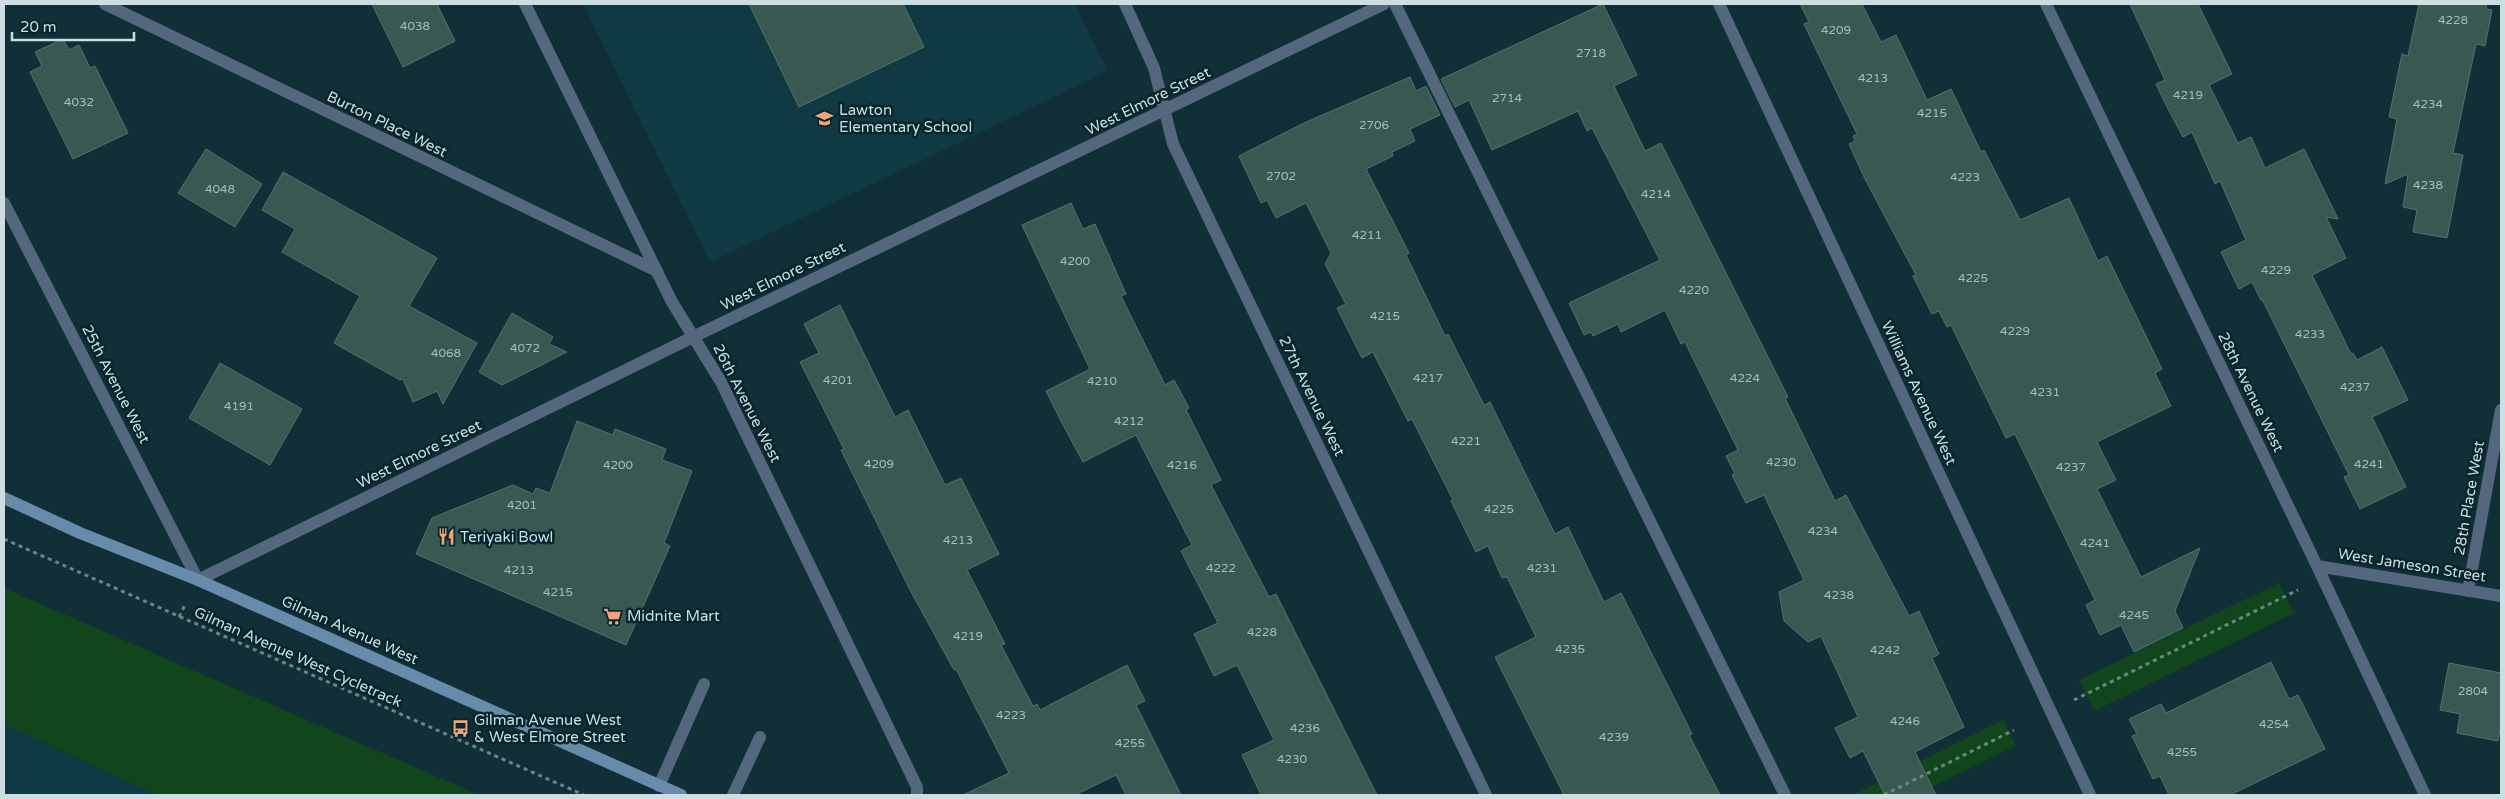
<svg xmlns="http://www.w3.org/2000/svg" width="2505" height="799" font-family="'Varela Round',sans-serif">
	<rect width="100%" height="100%" fill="#102f36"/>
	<path fill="#103a43" d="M 583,4 L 1075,4 L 1108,71 L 710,262 Z
		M 4,724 L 157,795 L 4,795 Z"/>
	<path fill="#11461d" d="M 2279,583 L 2294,613 L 2094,711 L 2079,680 Z
		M 4,588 L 479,795 L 157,795 L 4,724 Z
		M 2003,720 L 2016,746 L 1916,795 L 1853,795 Z"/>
	<path fill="#395852" stroke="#53736d" d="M 372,4 L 437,4 L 455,41 L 403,67 Z
		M 749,4 L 903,4 L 924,47 L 799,107 Z
		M 1603,4 L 1637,75 L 1614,86 L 1645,151 L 1661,143 L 1788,397 L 1785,398 L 1835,501 L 1846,495 L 1909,616 L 1919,611 L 1939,654 L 1932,658 L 1964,727 L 1915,752 L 1936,795 L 1885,795 L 1863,751 L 1850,758 L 1835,728 L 1858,717 L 1821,636 L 1808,642 L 1784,621 L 1779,592 L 1804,580 L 1764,495 L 1746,503 L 1732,475 L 1735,474 L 1726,456 L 1738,450 L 1685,342 L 1681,344 L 1665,310 L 1621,332 L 1618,324 L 1593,336 L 1591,332 L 1584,335 L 1569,303 L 1660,260 L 1592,128 L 1587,131 L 1578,111 L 1492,150 L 1469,100 L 1455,107 L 1441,79 Z
		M 1800,4 L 1862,4 L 1881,42 L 1896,35 L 1927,100 L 1951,89 L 1981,152 L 1984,150 L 2020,220 L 2069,198 L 2098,261 L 2107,256 L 2162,369 L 2155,373 L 2171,406 L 2097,442 L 2116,480 L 2097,489 L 2141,577 L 2200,548 L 2175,611 L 2183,628 L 2134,652 L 2121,625 L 2100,635 L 2086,605 L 2095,600 L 2015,434 L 2006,438 L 1951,325 L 1947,327 L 1939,311 L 1932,314 L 1913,276 L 1916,275 L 1865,179 L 1849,144 L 1855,141 L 1853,136 L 1857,134 L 1804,24 L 1809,22 Z
		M 2130,4 L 2198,4 L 2232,74 L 2209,85 L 2238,143 L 2251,137 L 2265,168 L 2304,149 L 2338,219 L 2326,217 L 2346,258 L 2312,275 L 2351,354 L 2353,353 L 2357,360 L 2382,347 L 2408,400 L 2372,417 L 2406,487 L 2360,509 L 2344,477 L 2349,475 L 2262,299 L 2261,300 L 2252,282 L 2239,289 L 2221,252 L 2246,240 L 2220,181 L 2215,184 L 2192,132 L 2183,137 L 2166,105 L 2156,84 L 2165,80 Z
		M 2419,4 L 2487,4 L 2486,9 L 2492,10 L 2485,46 L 2476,44 L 2453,153 L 2463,155 L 2447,238 L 2413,232 L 2417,210 L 2403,207 L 2408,174 L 2385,184 L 2397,119 L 2389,117 L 2402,54 L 2408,56 Z
		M 63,39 L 69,50 L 79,45 L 90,68 L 95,66 L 128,133 L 73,159 L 30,72 L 42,66 L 35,52 Z
		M 1410,77 L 1416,91 L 1426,86 L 1440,115 L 1410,129 L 1415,141 L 1392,152 L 1393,156 L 1366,169 L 1409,253 L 1406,255 L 1445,336 L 1448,334 L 1484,405 L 1490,402 L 1555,534 L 1568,527 L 1604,602 L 1621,593 L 1667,684 L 1692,734 L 1689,735 L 1720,795 L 1564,795 L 1495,657 L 1536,637 L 1507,577 L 1502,578 L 1488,546 L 1476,552 L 1451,501 L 1453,500 L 1412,419 L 1408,421 L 1373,352 L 1362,358 L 1337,308 L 1346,304 L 1325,264 L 1331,253 L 1306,203 L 1276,218 L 1267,200 L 1261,203 L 1239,156 L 1304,123 Z
		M 206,149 L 262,184 L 235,227 L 178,193 Z
		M 283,172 L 437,258 L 409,306 L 477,343 L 443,404 L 437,391 L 413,402 L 403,379 L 400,380 L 334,343 L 360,296 L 282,252 L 295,229 L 262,210 Z
		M 1071,203 L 1083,229 L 1095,224 L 1126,294 L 1121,296 L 1165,385 L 1174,380 L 1189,408 L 1186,410 L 1221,480 L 1211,485 L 1269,597 L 1276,594 L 1377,795 L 1261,795 L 1242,755 L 1274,740 L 1237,665 L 1214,676 L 1194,634 L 1218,623 L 1181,551 L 1192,545 L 1136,435 L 1083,462 L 1061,421 L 1046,391 L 1090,369 L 1022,225 Z
		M 840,305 L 895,417 L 908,410 L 945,485 L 961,478 L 999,554 L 967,570 L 1005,644 L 1001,645 L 1033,706 L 1037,704 L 1040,710 L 1127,665 L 1145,701 L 1136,705 L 1181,795 L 1126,795 L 1116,775 L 1075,795 L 963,795 L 1009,773 L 956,669 L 954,670 L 909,588 L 841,450 L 844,449 L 800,362 L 819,353 L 804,324 Z
		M 512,313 L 553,337 L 549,344 L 567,352 L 502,385 L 479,372 Z
		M 220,363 L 302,409 L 270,465 L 189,418 Z
		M 577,421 L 613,435 L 615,429 L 666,449 L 662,460 L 692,471 L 664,543 L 670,546 L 626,645 L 416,554 L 432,518 L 513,485 L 533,494 L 536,488 L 550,493 Z
		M 2271,662 L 2289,699 L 2298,695 L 2325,749 L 2230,795 L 2169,795 L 2160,776 L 2153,779 L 2132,736 L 2137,734 L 2129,719 L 2161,704 L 2166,713 Z
		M 2449,663 L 2501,673 L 2501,724 L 2498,741 L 2457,733 L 2460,714 L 2440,710 Z"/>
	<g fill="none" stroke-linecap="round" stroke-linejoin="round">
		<path stroke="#6c848a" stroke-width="3" stroke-dasharray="4 4" stroke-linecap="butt" d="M 4,539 L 584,795
			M 179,617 L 185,605
			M 2074,700 L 2298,590
			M 1884,795 L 2014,730"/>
		<path stroke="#53687d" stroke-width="12" d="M 1395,4 L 1785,795
			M 659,786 L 704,684
			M 733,795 L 760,737"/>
		<path stroke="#53687d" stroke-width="12" d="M 105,4 L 657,271
			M 525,4 L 672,302 L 721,382 L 917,787 L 917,795
			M 1125,4 L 1154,68 L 1173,144 L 1486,795
			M 1719,4 L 2090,795
			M 2046,4 L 2317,566 L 2425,795
			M 4,203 L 198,580 L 693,337 L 1384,4
			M 2317,566 L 2501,596
			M 2468,591 L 2501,410"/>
		<path stroke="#688bac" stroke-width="12" d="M 4,498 L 80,533 L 198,580 L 681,795"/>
	</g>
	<defs>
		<symbol id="school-bare" viewBox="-9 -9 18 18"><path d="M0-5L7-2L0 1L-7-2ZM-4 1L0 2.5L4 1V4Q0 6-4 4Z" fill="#f0a27a" stroke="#06252c" stroke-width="2.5" paint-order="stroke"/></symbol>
		<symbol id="restaurant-bare" viewBox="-9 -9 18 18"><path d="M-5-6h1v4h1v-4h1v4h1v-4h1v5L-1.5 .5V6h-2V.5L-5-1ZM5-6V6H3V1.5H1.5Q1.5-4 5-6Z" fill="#f0a27a" stroke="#06252c" stroke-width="2.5" paint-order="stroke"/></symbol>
		<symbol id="supermarket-bare" viewBox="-9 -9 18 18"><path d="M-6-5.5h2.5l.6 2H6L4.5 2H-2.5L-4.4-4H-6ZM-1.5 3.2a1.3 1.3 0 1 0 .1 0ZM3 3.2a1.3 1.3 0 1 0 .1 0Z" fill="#f0a27a" stroke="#06252c" stroke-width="2.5" paint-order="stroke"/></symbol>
		<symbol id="bus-bare" viewBox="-9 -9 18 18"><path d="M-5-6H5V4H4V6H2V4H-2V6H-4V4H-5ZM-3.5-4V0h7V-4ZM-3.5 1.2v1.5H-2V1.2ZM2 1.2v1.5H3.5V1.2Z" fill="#f0a27a" stroke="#06252c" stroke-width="2.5" paint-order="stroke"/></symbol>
	</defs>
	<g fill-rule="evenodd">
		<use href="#school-bare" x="812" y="106" width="25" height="25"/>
		<use href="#restaurant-bare" x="434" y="524" width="25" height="25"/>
		<use href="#supermarket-bare" x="600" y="604" width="25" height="25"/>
		<use href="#bus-bare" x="448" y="716" width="25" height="25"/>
	</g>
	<g text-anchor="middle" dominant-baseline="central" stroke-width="5" stroke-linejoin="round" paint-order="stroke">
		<g font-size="12" fill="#a8bcbe">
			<text x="2453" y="20">4228</text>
			<text x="415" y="26">4038</text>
			<text x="1836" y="30">4209</text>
			<text x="1591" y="53">2718</text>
			<text x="1873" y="78">4213</text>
			<text x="2188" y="95">4219</text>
			<text x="1507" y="98">2714</text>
			<text x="79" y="102">4032</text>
			<text x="2428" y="104">4234</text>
			<text x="1932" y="113">4215</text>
			<text x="1374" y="125">2706</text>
			<text x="1281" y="176">2702</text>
			<text x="1965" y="177">4223</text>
			<text x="2428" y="185">4238</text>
			<text x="220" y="189">4048</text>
			<text x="1656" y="194">4214</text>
			<text x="1367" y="235">4211</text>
			<text x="1075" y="261">4200</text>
			<text x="2276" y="270">4229</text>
			<text x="1973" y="278">4225</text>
			<text x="1694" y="290">4220</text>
			<text x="1385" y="316">4215</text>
			<text x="2015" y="331">4229</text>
			<text x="2310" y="334">4233</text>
			<text x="525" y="348">4072</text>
			<text x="446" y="353">4068</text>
			<text x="1428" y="378">4217</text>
			<text x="1745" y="378">4224</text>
			<text x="838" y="380">4201</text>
			<text x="1102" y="381">4210</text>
			<text x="2355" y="387">4237</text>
			<text x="2045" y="392">4231</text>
			<text x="239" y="406">4191</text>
			<text x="1129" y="421">4212</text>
			<text x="1466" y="441">4221</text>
			<text x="1781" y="462">4230</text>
			<text x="879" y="464">4209</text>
			<text x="2369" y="464">4241</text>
			<text x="618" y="465">4200</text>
			<text x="1182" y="465">4216</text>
			<text x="2071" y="467">4237</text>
			<text x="522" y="505">4201</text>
			<text x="1499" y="509">4225</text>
			<text x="1823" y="531">4234</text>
			<text x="958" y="540">4213</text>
			<text x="2095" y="543">4241</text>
			<text x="1221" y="568">4222</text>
			<text x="1542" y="568">4231</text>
			<text x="519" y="570">4213</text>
			<text x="558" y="592">4215</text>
			<text x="1839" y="595">4238</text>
			<text x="2134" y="615">4245</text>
			<text x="1262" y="632">4228</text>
			<text x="968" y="636">4219</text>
			<text x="1570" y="649">4235</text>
			<text x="1885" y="650">4242</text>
			<text x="2473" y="691">2804</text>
			<text x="1011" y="715">4223</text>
			<text x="1905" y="721">4246</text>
			<text x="2274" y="724">4254</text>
			<text x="1305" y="728">4236</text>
			<text x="1614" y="737">4239</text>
			<text x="1130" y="743">4255</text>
			<text x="2182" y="752">4255</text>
			<text x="1292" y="759">4230</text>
		</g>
		<g font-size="15" fill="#cddee2" stroke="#06252c">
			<text transform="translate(1148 101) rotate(-26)">West Elmore Street</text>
			<text transform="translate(387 124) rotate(26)">Burton Place West</text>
			<text transform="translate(783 276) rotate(-26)">West Elmore Street</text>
			<text transform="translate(116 384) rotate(63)">25th Avenue West</text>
			<text transform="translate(2251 392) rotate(64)">28th Avenue West</text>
			<text transform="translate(1919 393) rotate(65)">Williams Avenue West</text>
			<text transform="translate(1312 396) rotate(64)">27th Avenue West</text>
			<text transform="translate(747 403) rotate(63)">26th Avenue West</text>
			<text transform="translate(419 454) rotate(-26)">West Elmore Street</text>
			<text transform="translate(2469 498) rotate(-80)">28th Place West</text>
			<text transform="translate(2412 565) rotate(9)">West Jameson Street</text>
			<text transform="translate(350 630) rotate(24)">Gilman Avenue West</text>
			<text transform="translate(298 657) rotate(24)">Gilman Avenue West Cycletrack</text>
		</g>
		<g font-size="15" fill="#cddee2" stroke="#06252c" text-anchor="start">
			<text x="839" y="110">Lawton<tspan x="839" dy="17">Elementary School</tspan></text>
			<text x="460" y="537">Teriyaki Bowl</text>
			<text x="627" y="616">Midnite Mart</text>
			<text x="474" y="720">Gilman Avenue West<tspan x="474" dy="17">&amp; West Elmore Street</tspan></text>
		</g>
	</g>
	<rect width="2505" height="799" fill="none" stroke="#cddee2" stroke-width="10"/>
	<path d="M12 32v8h122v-8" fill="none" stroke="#cddee2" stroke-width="2.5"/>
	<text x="20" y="32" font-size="15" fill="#cddee2" stroke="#06252c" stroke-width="4" paint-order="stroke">20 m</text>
</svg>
